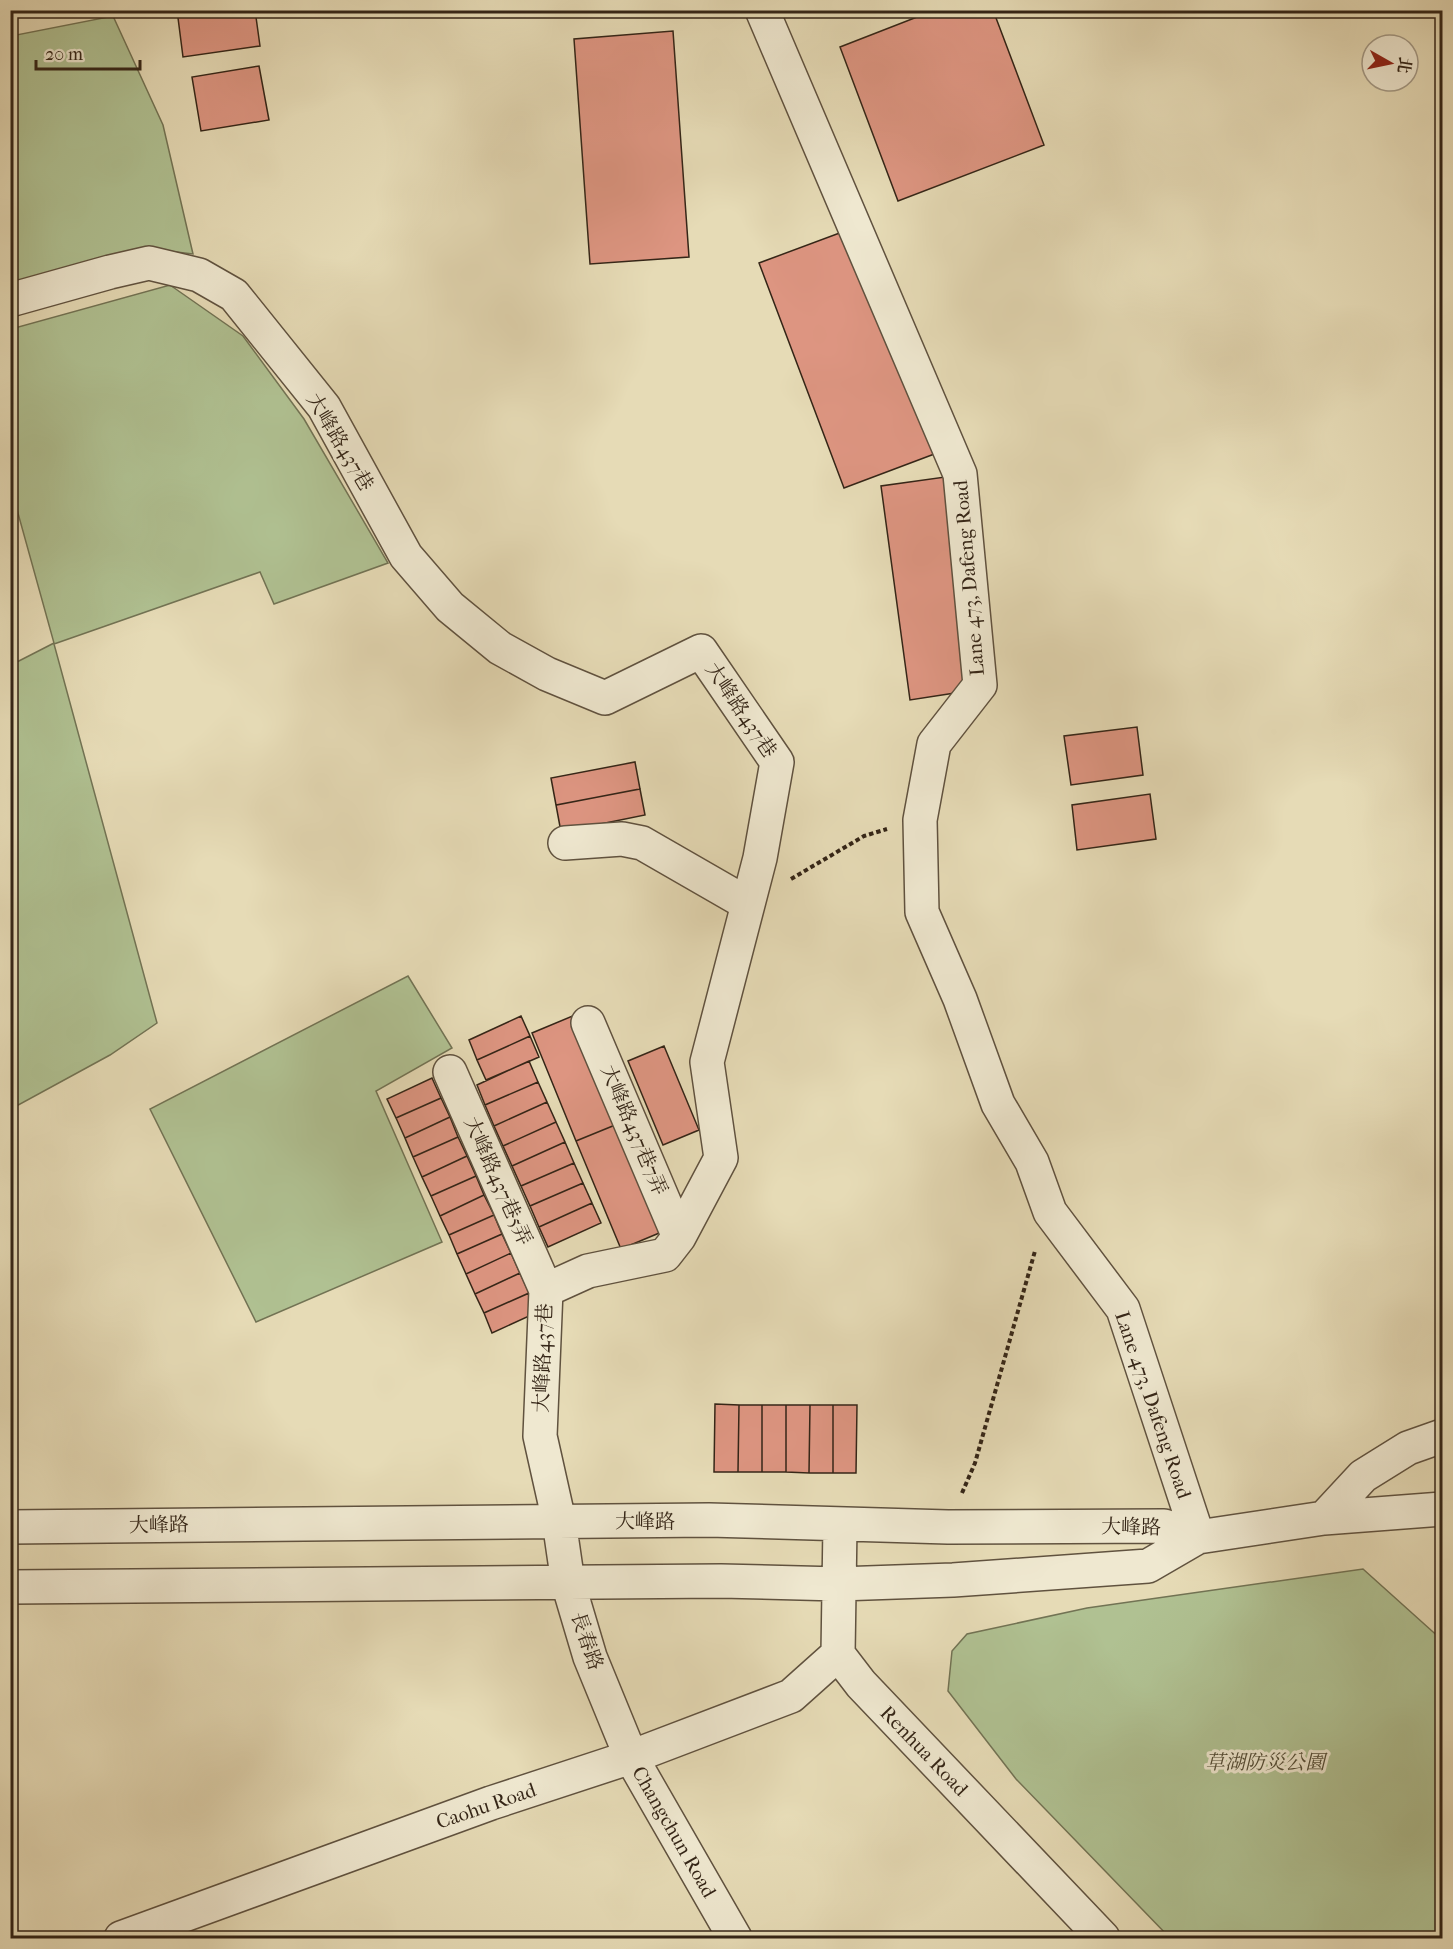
<svg xmlns="http://www.w3.org/2000/svg" width="1453" height="1949" font-family="'IM FELL French Canon','Noto Serif TC',serif">
	<rect width="100%" height="100%" fill="#e6dbb6"/>
	<filter id="stains"><feTurbulence type="fractalNoise" baseFrequency=".00333" numOctaves="4"/><feColorMatrix values="0 0 0 0 .2 0 0 0 0 .09 0 0 0 0 .02 0 0 0 .5 -.17"/></filter>
	<radialGradient id="worn" r=".72"><stop offset=".6" stop-color="#630" stop-opacity="0"/><stop offset="1" stop-color="#630" stop-opacity=".3"/></radialGradient>
	<path fill="#b0c192" stroke="#727354" stroke-width="1.5" d="M 113,16 L 163,125 L 193,254 L 143,248 L 11,285 L 11,36 Z
		M 170,285 L 243,336 L 304,419 L 388,563 L 274,604 L 260,572 L 54,644 L 157,1023 L 110,1055 L 11,1109 L 11,665 L 54,643 L 11,488 L 11,329 Z
		M 408,976 L 452,1048 L 376,1091 L 442,1242 L 256,1322 L 150,1109 Z
		M 1363,1569 L 1442,1640 L 1442,1938 L 1170,1938 L 1016,1779 L 948,1691 L 952,1651 L 967,1634 L 1087,1608 Z"/>
	<path fill="#dd9581" stroke="#342517" stroke-width="1.5" d="M 177,10 L 255,10 L 260,46 L 183,57 Z
		M 935,10 L 993,10 L 1044,145 L 898,201 L 840,47 Z
		M 673,31 L 689,257 L 590,264 L 574,39 Z
		M 259,66 L 269,120 L 201,131 L 192,77 Z
		M 853,228 L 937,453 L 844,488 L 759,263 Z
		M 945,477 L 974,690 L 910,700 L 881,486 Z
		M 1137,727 L 1143,775 L 1071,785 L 1064,736 Z
		M 635,762 L 640,789 L 556,805 L 551,778 Z
		M 640,789 L 645,815 L 561,832 L 556,805 Z
		M 1150,794 L 1156,839 L 1077,850 L 1072,805 Z
		M 575,1015 L 620,1123 L 576,1141 L 532,1033 Z
		M 521,1016 L 530,1036 L 477,1060 L 469,1040 Z
		M 530,1036 L 539,1057 L 486,1080 L 477,1060 Z
		M 664,1046 L 699,1130 L 663,1145 L 628,1061 Z
		M 529,1061 L 538,1082 L 485,1105 L 477,1085 Z
		M 432,1078 L 441,1098 L 396,1118 L 387,1099 Z
		M 538,1082 L 547,1102 L 494,1126 L 485,1105 Z
		M 441,1098 L 450,1117 L 405,1138 L 396,1118 Z
		M 547,1102 L 556,1122 L 503,1146 L 494,1126 Z
		M 450,1117 L 458,1137 L 413,1157 L 405,1138 Z
		M 556,1122 L 565,1142 L 512,1166 L 503,1146 Z
		M 620,1123 L 664,1231 L 621,1249 L 576,1141 Z
		M 458,1137 L 467,1156 L 422,1177 L 413,1157 Z
		M 565,1142 L 574,1163 L 521,1186 L 512,1166 Z
		M 467,1156 L 476,1176 L 431,1196 L 422,1177 Z
		M 574,1163 L 583,1183 L 530,1206 L 521,1186 Z
		M 476,1176 L 484,1195 L 440,1216 L 431,1196 Z
		M 583,1183 L 592,1203 L 539,1227 L 530,1206 Z
		M 484,1195 L 494,1215 L 449,1235 L 440,1216 Z
		M 592,1203 L 601,1223 L 548,1247 L 539,1227 Z
		M 494,1215 L 502,1234 L 457,1254 L 449,1235 Z
		M 502,1234 L 511,1253 L 466,1274 L 457,1254 Z
		M 511,1253 L 520,1273 L 475,1294 L 466,1274 Z
		M 520,1273 L 529,1293 L 484,1313 L 475,1294 Z
		M 529,1293 L 538,1312 L 492,1333 L 484,1313 Z
		M 715,1404 L 739,1405 L 738,1472 L 714,1472 Z
		M 739,1405 L 762,1405 L 762,1472 L 738,1472 Z
		M 762,1405 L 786,1405 L 786,1472 L 762,1472 Z
		M 786,1405 L 810,1405 L 809,1473 L 786,1472 Z
		M 810,1405 L 833,1405 L 833,1473 L 809,1473 Z
		M 833,1405 L 857,1405 L 856,1473 L 833,1473 Z"/>
	<g fill="none" stroke-linecap="round" stroke-linejoin="round">
		<defs>
			<path id="minor" d="M 762,10 L 960,474 L 980,685 L 934,744 L 920,820 L 922,912 L 960,999 L 998,1104 L 1032,1162 L 1050,1212 L 1123,1309 L 1198,1537
				M 10,300 L 110,272 L 149,263 L 199,275 L 234,295 L 324,407 L 406,556 L 450,607 L 500,648 L 547,674 L 605,698 L 701,651 L 777,762 L 760,858 L 707,1062 L 721,1158 L 679,1237 L 665,1255 L 588,1271 L 546,1290 L 540,1436 L 559,1521 L 568,1583 L 590,1657 L 631,1757 L 735,1938
				M 565,843 L 622,839 L 642,843 L 748,904
				M 588,1023 L 679,1237
				M 450,1072 L 546,1290
				M 1324,1518 L 1363,1476 L 1408,1448 L 1442,1436
				M 840,1525 L 838,1654 L 861,1684 L 1103,1938
				M 10,1527 L 709,1520 L 948,1527 L 1164,1526 L 1198,1537
				M 10,1587 L 721,1581 L 839,1584 L 953,1580 L 1148,1566 L 1198,1537 L 1324,1518 L 1442,1509
				M 121,1938 L 491,1803 L 631,1757 L 791,1696 L 838,1654"/>
		</defs>
		<use href="#minor" stroke="#60523f" stroke-width="36"/>
		<path stroke="#342517" stroke-width="4" stroke-dasharray="4.5 3" stroke-linecap="butt" d="M 791,879 L 864,836 L 887,829
			M 962,1493 L 975,1463 L 1035,1251"/>
		<use href="#minor" stroke="#efe8d0" stroke-width="33"/>
	</g>
	<g text-anchor="middle" dominant-baseline="central" stroke-width="6" stroke-linejoin="round" paint-order="stroke">
		<g font-size="20" fill="#342517" stroke="#efe8d0">
			<text transform="translate(340 442) rotate(59)">大峰路437巷</text>
			<text transform="translate(969 578) rotate(-95)">Lane 473, Dafeng Road</text>
			<text transform="translate(741 710) rotate(56)">大峰路437巷</text>
			<text transform="translate(634 1130) rotate(67)">大峰路437巷7弄</text>
			<text transform="translate(498 1181) rotate(66)">大峰路437巷5弄</text>
			<text transform="translate(543 1358) rotate(-88)">大峰路437巷</text>
			<text transform="translate(1153 1405) rotate(71)">Lane 473, Dafeng Road</text>
			<text x="645" y="1521">大峰路</text>
			<text transform="translate(159 1525) rotate(-1)">大峰路</text>
			<text transform="translate(1131 1527) rotate(1)">大峰路</text>
			<text transform="translate(587 1641) rotate(71)">長春路</text>
			<text transform="translate(924 1751) rotate(46)">Renhua Road</text>
			<text transform="translate(486 1806) rotate(-19)">Caohu Road</text>
			<text transform="translate(674 1832) rotate(60)">Changchun Road</text>
		</g>
		<g font-size="20" font-style="italic" fill="#534c36" stroke="#efe8d0">
			<text x="1265" y="1762">草湖防災公園</text>
		</g>
	</g>
	<rect width="1453" height="1949" fill="none" stroke="#e6dbb6" stroke-width="36"/>
	<rect x="12" y="12" width="1429" height="1925" fill="none" stroke="#342517" stroke-width="3"/>
	<rect x="18" y="18" width="1417" height="1913" fill="none" stroke="#342517" stroke-width="1.5"/>
	<g transform="translate(1390 63) rotate(99)"><circle r="28" fill="#efe8d0" stroke="#a49a86" stroke-width="1.5"/>
	<path d="M0-4.5L10 22L0 15L-10 22Z" fill="#8f2418"/>
	<text y="-9" font-size="16" font-weight="bold" text-anchor="middle" fill="#342517">北</text>
	</g>
	<path d="M36 60v9h104v-9" fill="none" stroke="#342517" stroke-width="3"/>
	<text x="45" y="60" font-size="18" fill="#342517" stroke="#efe8d0" stroke-width="4.5" paint-order="stroke">20 m</text>
	<rect width="100%" height="100%" filter="url(#stains)"/>
	<rect width="100%" height="100%" fill="url(#worn)"/>
</svg>
